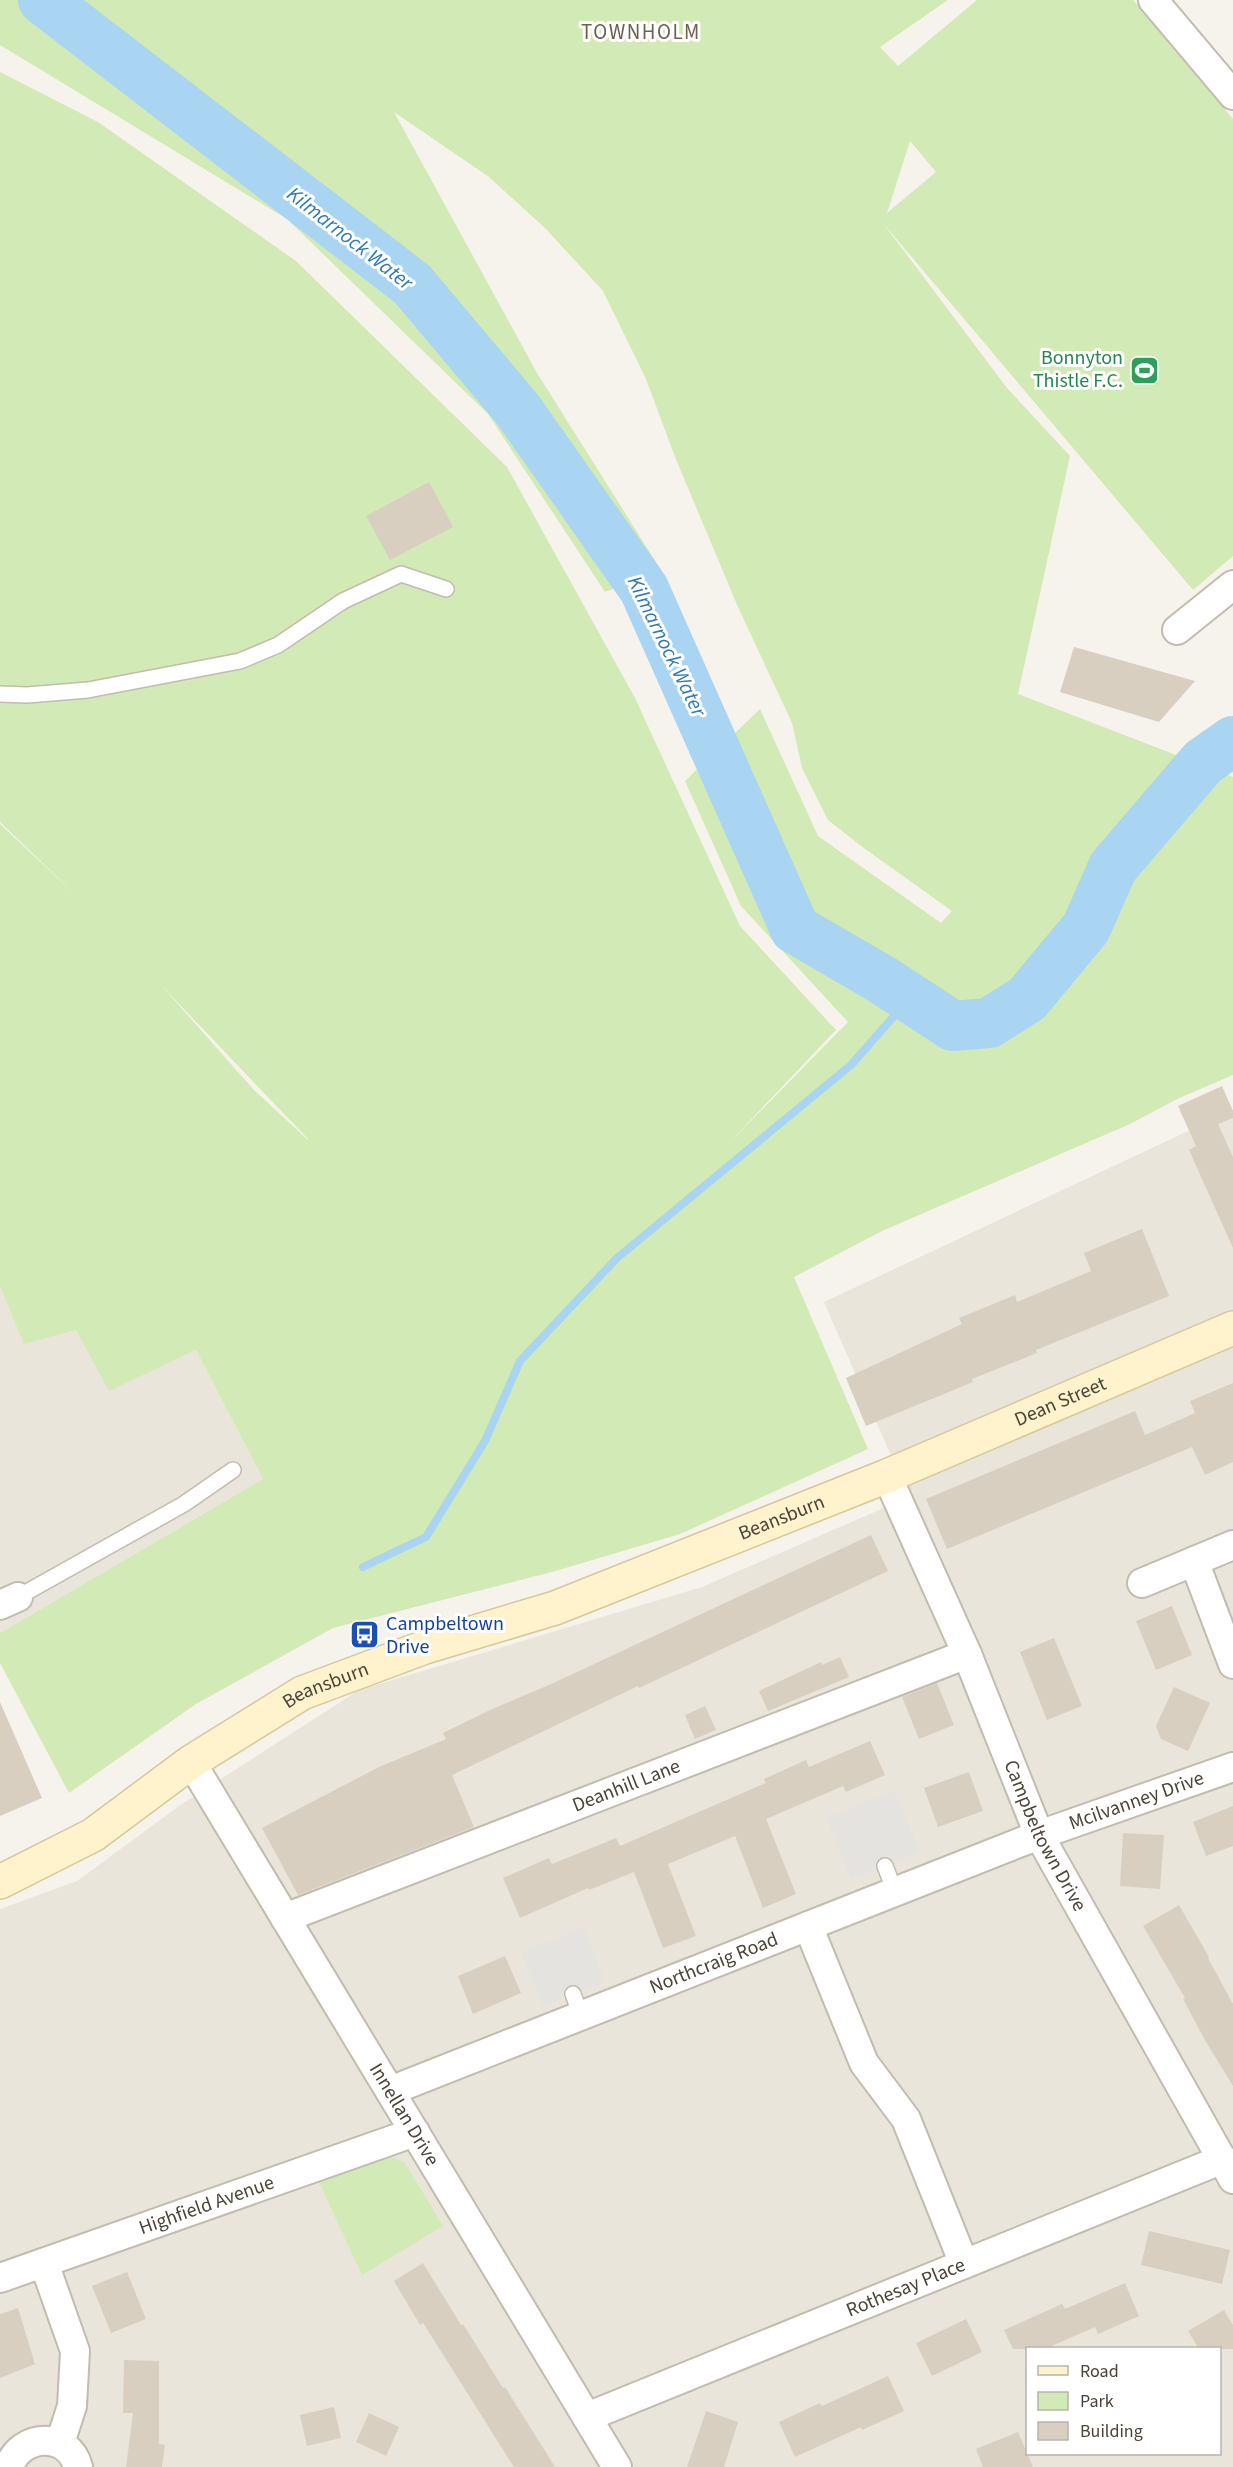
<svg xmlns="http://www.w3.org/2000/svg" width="1233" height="2467" font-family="'Source Sans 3',sans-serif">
	<rect width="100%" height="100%" fill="#f6f3ec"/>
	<path fill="#eae5da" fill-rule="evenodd" d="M 1233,1110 L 1233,2467 L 0,2467 L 0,1909 L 77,1881 L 179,1806 L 359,1690 L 702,1587 L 909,1497 L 824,1302 ZM 1028,2348 L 1220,2348 L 1220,2454 L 1028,2454 Z
		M 0,1286 L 24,1343 L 76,1330 L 109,1390 L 196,1350 L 263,1479 L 0,1633 Z"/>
	<path fill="#d2eab5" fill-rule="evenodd" d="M 0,0 L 948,0 L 880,47 L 898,66 L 977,0 L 1133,0 L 1233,119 L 1233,556 L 1193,590 L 883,223 L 1007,388 L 1070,456 L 1018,694 L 1233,777 L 1233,1075 L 1177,1099 L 1130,1124 L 882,1231 L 794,1277 L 868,1449 L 680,1534 L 552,1572 L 333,1628 L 196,1704 L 69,1793 L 0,1663 L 0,1633 L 263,1479 L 196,1350 L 109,1391 L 76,1330 L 24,1344 L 0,1286 L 0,824 L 79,898 L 0,822 L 0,72 L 98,122 L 296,261 L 507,467 L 635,698 L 740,926 L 836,1030 L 726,1146 L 848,1022 L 741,906 L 685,781 L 760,709 L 818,836 L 941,923 L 952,911 L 861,846 L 828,820 L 802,768 L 792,723 L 738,607 L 675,457 L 646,379 L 603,291 L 546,229 L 489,177 L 394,112 L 537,373 L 661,570 L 605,592 L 488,414 L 287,219 L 0,45 ZM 910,141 L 936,172 L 887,213 ZM 161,985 L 308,1139 L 308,1140 L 254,1090 Z
		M 378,2155 L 394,2158 L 405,2163 L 443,2226 L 362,2275 L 318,2180 Z"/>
	<path fill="#e5e3e0" d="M 894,1790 L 920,1851 L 851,1880 L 826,1818 Z
		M 583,1927 L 605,1981 L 543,2006 L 521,1953 Z"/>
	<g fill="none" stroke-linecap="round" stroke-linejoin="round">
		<path stroke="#a9d4f2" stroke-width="8" d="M 363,1567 L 426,1537 L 485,1441 L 520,1361 L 617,1258 L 851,1065 L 910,998"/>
		<path stroke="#a9d4f2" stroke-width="50" d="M 43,0 L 412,284 L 518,410 L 644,589 L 795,929 L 881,979 L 953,1026 L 989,1023 L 1027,999 L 1086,928 L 1113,867 L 1203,762 L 1233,741"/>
	</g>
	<path fill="#d8cfc1" d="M 429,482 L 453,527 L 390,560 L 366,516 Z
		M 1074,647 L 1195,681 L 1159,722 L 1060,692 Z
		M 1222,1086 L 1233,1111 L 1233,1118 L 1218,1124 L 1233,1157 L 1233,1248 L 1189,1150 L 1196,1146 L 1178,1106 Z
		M 1142,1229 L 1169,1296 L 1036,1350 L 1037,1353 L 972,1379 L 973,1382 L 866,1426 L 846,1378 L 962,1324 L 959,1318 L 1015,1295 L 1017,1302 L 1091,1271 L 1084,1253 Z
		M 1233,1383 L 1233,1462 L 1205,1475 L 1192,1447 L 947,1549 L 926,1499 L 1135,1411 L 1145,1435 L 1195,1413 L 1190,1401 Z
		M 871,1535 L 888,1571 L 639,1688 L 638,1686 L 452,1775 L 474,1827 L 298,1895 L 262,1828 L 379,1767 L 446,1739 L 443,1733 L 490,1710 L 549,1685 Z
		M 1172,1606 L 1192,1655 L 1156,1670 L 1136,1621 Z
		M 1054,1638 L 1082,1706 L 1047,1720 L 1020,1652 Z
		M 840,1657 L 849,1677 L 768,1711 L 759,1691 L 821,1662 L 822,1665 Z
		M 937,1683 L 954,1725 L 919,1739 L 902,1697 Z
		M 1174,1687 L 1210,1703 L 1188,1751 L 1161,1739 L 1156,1726 Z
		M 0,1702 L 42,1798 L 0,1816 Z
		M 705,1706 L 716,1730 L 695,1739 L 685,1715 Z
		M 870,1741 L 885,1775 L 846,1792 L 843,1786 L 766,1819 L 796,1894 L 763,1908 L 735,1836 L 668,1864 L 696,1936 L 663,1948 L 634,1872 L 589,1890 L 588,1888 L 520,1918 L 503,1878 L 549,1858 L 552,1864 L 616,1838 L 620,1846 L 766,1783 L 764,1779 L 806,1760 L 809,1767 Z
		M 969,1772 L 983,1811 L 938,1827 L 924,1788 Z
		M 1233,1806 L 1233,1846 L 1206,1856 L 1193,1822 Z
		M 1123,1833 L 1164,1835 L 1160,1889 L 1120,1886 Z
		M 1179,1905 L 1209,1957 L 1208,1958 L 1233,2004 L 1233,2086 L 1206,2042 L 1183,1999 L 1185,1998 L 1143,1926 Z
		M 505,1956 L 521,1993 L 473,2014 L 458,1976 Z
		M 1149,2231 L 1230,2250 L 1222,2284 L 1141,2265 Z
		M 423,2263 L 461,2325 L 463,2324 L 503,2388 L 505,2387 L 555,2467 L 514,2467 L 423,2323 L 420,2325 L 394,2281 Z
		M 127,2272 L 146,2319 L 111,2333 L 92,2286 Z
		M 1125,2283 L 1139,2316 L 1098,2334 L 1095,2327 L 1045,2349 L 1013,2349 L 1004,2330 L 1062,2304 L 1065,2309 Z
		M 18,2308 L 35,2364 L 0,2378 L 0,2314 Z
		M 1224,2310 L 1233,2325 L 1233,2349 L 1199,2349 L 1188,2331 Z
		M 966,2319 L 982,2352 L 932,2376 L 916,2343 Z
		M 124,2360 L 159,2361 L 159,2444 L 165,2445 L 162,2467 L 126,2467 L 133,2413 L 123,2413 Z
		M 888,2376 L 904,2411 L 862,2430 L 861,2427 L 795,2457 L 779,2422 L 820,2403 L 822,2406 Z
		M 334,2407 L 341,2438 L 307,2446 L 300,2415 Z
		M 706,2411 L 738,2422 L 724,2467 L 687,2467 Z
		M 369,2413 L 399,2427 L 386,2456 L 356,2442 Z
		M 1018,2432 L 1033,2467 L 983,2467 L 976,2449 Z"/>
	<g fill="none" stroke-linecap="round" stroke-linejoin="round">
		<defs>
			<path id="service" d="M 0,694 L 27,695 L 88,690 L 240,661 L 278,645 L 343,601 L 401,574 L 446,589
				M 18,1597 L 184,1504 L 233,1470
				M 885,1866 L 895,1892
				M 573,1994 L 581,2016"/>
			<g id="minor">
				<path d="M 1153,0 L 1233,95"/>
				<path d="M 1177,630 L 1233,585"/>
				<path id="s1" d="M 887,1476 L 967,1654 L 1039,1835 L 1233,2179"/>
				<path d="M 1194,1561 L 1233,1664"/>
				<path d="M 1142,1583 L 1233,1545"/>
				<path d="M 0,1605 L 18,1597"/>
				<path id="s2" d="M 191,1762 L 617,2467"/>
				<path id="s3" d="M 285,1918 L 967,1654"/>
				<path d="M 808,1926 L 864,2063 L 906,2119 L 964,2264"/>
				<path id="s4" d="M 390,2091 L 1039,1835 L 1233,1767"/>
				<path d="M 44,2263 L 75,2351 L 72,2406 L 60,2443"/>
				<path id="s5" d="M 0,2278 L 415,2132"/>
				<path id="s6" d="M 587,2417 L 1223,2159"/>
				<path d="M 9,2467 C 20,2433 69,2431 78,2467"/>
			</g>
			<g id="secondary">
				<path id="s7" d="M 0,1882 L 93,1835 L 191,1762 L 302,1693 L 425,1647 L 555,1608 L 887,1476 L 1233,1328"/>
			</g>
		</defs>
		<use href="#service" stroke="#c2bbae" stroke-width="18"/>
		<use href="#minor" stroke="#c2bbae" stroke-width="32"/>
		<use href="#secondary" stroke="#d6c79b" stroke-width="36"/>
		<use href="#service" stroke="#fff" stroke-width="15"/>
		<use href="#minor" stroke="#fff" stroke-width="28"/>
		<use href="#secondary" stroke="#fff3cd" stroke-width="33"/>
	</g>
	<defs>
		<symbol id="stadium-square" viewBox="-11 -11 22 22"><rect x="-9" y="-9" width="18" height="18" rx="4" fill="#2e9e5b" stroke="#fff"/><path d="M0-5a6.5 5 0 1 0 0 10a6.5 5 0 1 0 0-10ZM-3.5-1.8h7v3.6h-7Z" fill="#fff"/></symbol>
		<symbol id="bus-square" viewBox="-11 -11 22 22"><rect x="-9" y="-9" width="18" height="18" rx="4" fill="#1a4fb4" stroke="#fff"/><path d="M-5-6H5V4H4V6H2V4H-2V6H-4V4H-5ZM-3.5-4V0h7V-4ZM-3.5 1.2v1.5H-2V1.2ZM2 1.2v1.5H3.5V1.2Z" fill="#fff"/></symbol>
	</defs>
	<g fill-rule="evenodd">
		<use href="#stadium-square" x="1128" y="354" width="33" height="33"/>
		<use href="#bus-square" x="348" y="1618" width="33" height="33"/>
	</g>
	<g text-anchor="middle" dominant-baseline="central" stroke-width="6" stroke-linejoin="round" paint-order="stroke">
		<g font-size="20" fill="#27864d" stroke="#fff" text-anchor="end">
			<text x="1123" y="358">Bonnyton<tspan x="1123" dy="23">Thistle F.C.</tspan></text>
		</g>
		<g font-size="20" fill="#4b4439" stroke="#fff">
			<text stroke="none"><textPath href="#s7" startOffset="1170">Dean Street</textPath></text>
			<text stroke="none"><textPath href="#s7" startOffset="868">Beansburn</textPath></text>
			<text stroke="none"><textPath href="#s7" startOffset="382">Beansburn</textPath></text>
			<text stroke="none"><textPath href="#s3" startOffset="366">Deanhill Lane</textPath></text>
			<text stroke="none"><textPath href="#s4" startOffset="801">Mcilvanney Drive</textPath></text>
			<text stroke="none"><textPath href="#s1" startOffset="393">Campbeltown Drive</textPath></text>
			<text stroke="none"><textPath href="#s4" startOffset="348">Northcraig Road</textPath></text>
			<text stroke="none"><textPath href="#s2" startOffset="412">Innellan Drive</textPath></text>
			<text stroke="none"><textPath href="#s5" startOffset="219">Highfield Avenue</textPath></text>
			<text stroke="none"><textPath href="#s6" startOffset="344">Rothesay Place</textPath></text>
		</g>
		<g font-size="20" fill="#164399" stroke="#fff" text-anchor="start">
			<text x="386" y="1624">Campbeltown<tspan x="386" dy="23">Drive</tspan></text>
		</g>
		<g font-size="21" letter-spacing="1.5" fill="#6e6250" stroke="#fff">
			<text x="641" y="32">TOWNHOLM</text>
		</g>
		<g font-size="21" font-style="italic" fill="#2e7ab2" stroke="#fff">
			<text transform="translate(350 238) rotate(38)">Kilmarnock Water</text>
			<text transform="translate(667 646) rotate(64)">Kilmarnock Water</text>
		</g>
	</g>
	<rect x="1026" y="2347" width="195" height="108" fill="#ffffff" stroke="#b7b4b0" stroke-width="1.5"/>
	<rect x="1038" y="2366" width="30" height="9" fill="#fff3cd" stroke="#b7b4b0" stroke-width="1.5"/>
	<text x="1080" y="2377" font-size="18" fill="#4b4439">Road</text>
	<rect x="1038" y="2392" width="30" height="18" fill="#d2eab5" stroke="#b7b4b0" stroke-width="1.5"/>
	<text x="1080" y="2407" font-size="18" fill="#4b4439">Park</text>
	<rect x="1038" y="2422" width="30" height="18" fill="#d8cfc1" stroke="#b7b4b0" stroke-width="1.5"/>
	<text x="1080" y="2437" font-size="18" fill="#4b4439">Building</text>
</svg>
